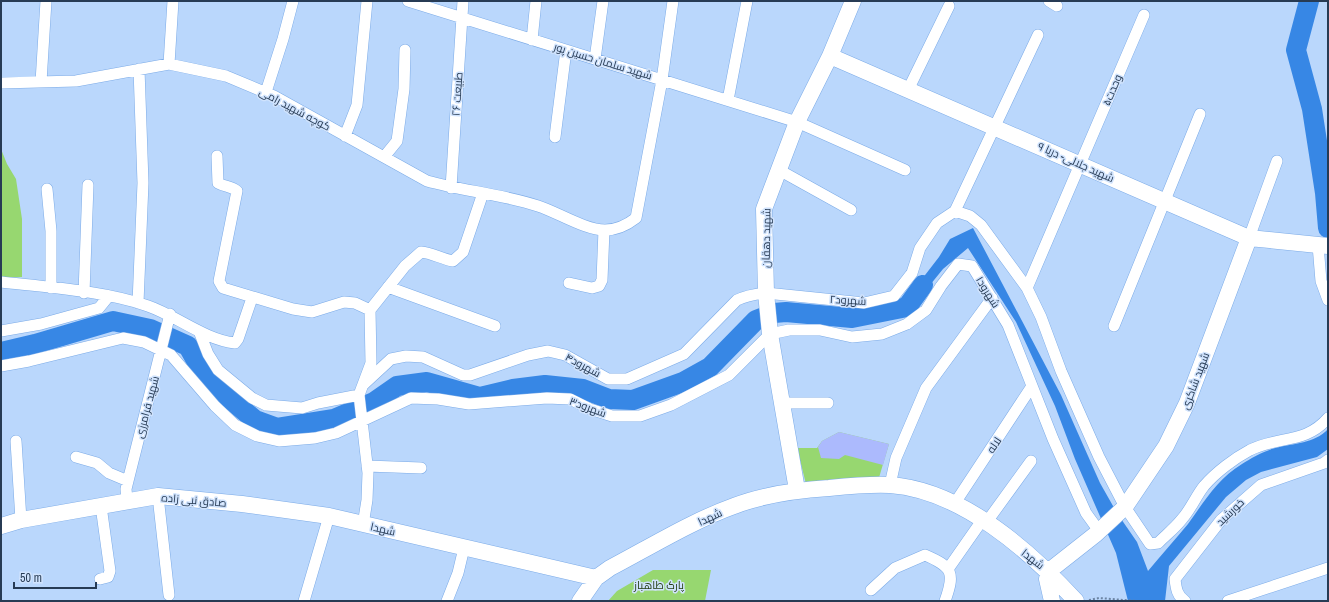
<svg xmlns="http://www.w3.org/2000/svg" width="1329" height="602" font-family="'Archivo Narrow',Cairo,sans-serif">
	<rect width="100%" height="100%" fill="#bad7fc"/>
	<path fill="#97d770" d="M 1,149 L 7,164 L 16,179 L 22,219 L 22,277 L 1,278 Z
		M 839,432 L 889,444 L 878,481 L 806,484 L 797,448 L 817,448 L 822,441 Z
		M 653,570 L 711,570 L 705,601 L 608,601 L 617,591 Z"/>
	<path fill="#3787e5" d="M 973,228 L 1061,395 L 1100,483 L 1117,513 L 1137,542 L 1148,571 C 1161,555 1175,540 1188,524 C 1204,502 1217,479 1242,464 C 1251,458 1264,451 1275,448 C 1294,443 1314,444 1328,429 L 1328,449 L 1317,457 L 1261,472 L 1246,480 L 1226,497 L 1169,566 L 1165,601 L 1128,601 L 1116,553 L 1075,459 L 1055,406 L 1016,322 L 968,248 L 943,269 L 908,312 L 905,301 L 939,257 L 950,239 Z"/>
	<g fill="none" stroke-linecap="round" stroke-linejoin="round">
		<path stroke="#3787e5" stroke-width="20" d="M 1309,1 L 1296,50 L 1312,109 L 1325,193 L 1328,228
			M 1,352 L 35,344 L 113,321 L 150,329 L 188,346 L 202,371 L 230,399 L 255,420 L 277,428 L 334,419 L 374,402 L 397,386 L 427,382 L 480,397 L 513,389 L 545,385 L 583,389 L 609,399 L 633,400 L 683,382 L 710,367 L 756,320 L 774,313 L 786,312 L 852,318 L 907,307 L 923,285"/>
	</g>
	<path fill="#acbafd" d="M 839,432 L 889,444 L 883,465 L 845,455 L 839,459 L 821,458 L 818,447 L 822,441 Z"/>
	<g fill="none" stroke-linecap="round" stroke-linejoin="round">
		<defs>
			<path id="street" d="M 408,1 L 797,122 L 905,170
				M 1049,1 L 1057,6
				M 532,40 L 536,1
				M 595,59 L 603,1
				M 169,64 L 173,1
				M 41,82 L 46,1
				M 1,83 L 76,81 L 169,64 L 226,76 L 274,96 L 427,181 C 463,191 502,194 538,206 C 557,212 585,230 605,230 C 616,230 627,225 636,218 L 662,80 L 673,1
				M 908,90 L 949,6
				M 266,92 L 283,39 L 293,1
				M 728,100 L 747,1
				M 345,136 L 357,105 L 367,1
				M 555,137 L 566,50
				M 217,156 L 218,183 C 225,187 231,186 237,191 L 219,281 L 223,288 L 293,309 L 312,312 L 344,302 L 355,303 L 370,310
				M 384,157 L 397,141 L 404,89 L 405,50
				M 779,170 L 851,210
				M 451,188 L 463,1
				M 47,189 L 51,231 L 51,288
				M 955,211 L 970,216 L 981,225 L 1027,288 L 1041,317 L 1061,371 L 1099,457 L 1125,507 L 1150,544 L 1158,543 C 1166,535 1175,528 1182,519 C 1191,509 1196,496 1204,486 C 1216,472 1235,458 1250,450 C 1278,436 1306,444 1328,418
				M 1249,238 L 1277,161
				M 1318,245 L 1321,281 L 1328,300
				M 1,282 C 47,287 105,291 148,306 C 177,316 205,340 235,343 L 238,339 L 252,298
				M 569,283 L 592,288 L 599,286 L 602,280 L 604,230
				M 388,287 L 495,326
				M 1027,288 L 1144,15
				M 84,293 L 88,185
				M 138,303 L 143,183 L 139,69
				M 1114,326 L 1200,114
				M 1,331 L 41,324 L 99,308 L 108,297
				M 199,331 L 208,354 L 218,370 L 252,398 L 266,405 L 302,408 L 318,403 L 359,395
				M 1,366 L 29,361 L 123,338 L 144,342 L 171,355 L 215,406 L 235,425 L 257,436 L 279,441 L 315,438 L 336,433 L 411,398 L 438,399 L 469,404 L 547,398 L 570,399 L 590,409 L 612,416 L 640,416 L 671,405 L 729,375 L 770,334 L 789,330 L 820,330 L 852,337 L 882,334 L 907,324 L 926,310 L 941,286 L 958,264 L 972,266 L 1008,325 L 1053,439 L 1086,513 L 1099,531
				M 364,384 L 391,359 L 406,356 L 423,357 L 463,375 L 470,375 L 528,355 L 548,351 L 565,355 L 608,379 L 627,379 L 684,354 L 737,300 C 747,295 756,294 766,293 L 864,303 L 894,296 L 912,273 L 920,248 L 937,223 L 955,211 L 1038,35
				M 783,403 L 828,403
				M 16,441 L 21,520
				M 76,457 L 97,463 L 109,473 L 128,481
				M 367,466 L 421,468
				M 890,485 L 896,458 L 926,388 L 992,298
				M 158,496 L 169,595
				M 127,500 L 126,489 L 128,481 L 170,314
				M 955,503 L 1032,386
				M 986,523 L 1031,461
				M 363,525 L 367,500 L 368,473 L 359,395 L 371,363 L 370,310 L 405,266 L 421,252 C 432,253 442,259 453,261 L 463,252 L 483,193
				M 948,569 L 983,519
				M 100,579 L 108,577 L 110,571 L 101,506
				M 871,590 L 895,568 L 925,555 C 953,567 955,573 945,601
				M 304,601 L 329,516
				M 447,601 L 458,573 L 464,548
				M 1185,601 C 1177,596 1176,588 1175,579 L 1221,520 L 1261,485 L 1324,463 L 1328,460
				M 1228,601 L 1328,568"/>
			<path id="secondary" d="M 830,56 L 1249,238 L 1328,246
				M 797,490 L 770,334 L 766,293 L 764,209 L 797,122 L 830,56 L 853,1
				M 1,526 L 21,520 L 158,496 L 242,504 L 329,516 L 596,578
				M 580,601 L 596,578 L 610,568 C 650,547 692,521 734,506 C 765,494 797,490 829,488 C 849,486 870,484 890,485 C 961,490 1030,551 1076,601
				M 1052,601 L 1047,579 L 1049,571 L 1096,534 L 1125,507 L 1166,446 L 1187,403 L 1249,238"/>
		</defs>
		<use href="#street" stroke="#7cabe7" stroke-width="12"/>
		<use href="#secondary" stroke="#7cabe7" stroke-width="17"/>
		<path stroke="#6c84a3" stroke-width="2" stroke-dasharray="2 2" stroke-linecap="butt" d="M 1089,600 L 1099,598 L 1137,601"/>
		<use href="#street" stroke="#fff" stroke-width="11"/>
		<use href="#secondary" stroke="#fff" stroke-width="16"/>
	</g>
	<g text-anchor="middle" dominant-baseline="central" stroke-width="3" stroke-linejoin="round" paint-order="stroke">
		<g font-size="11" fill="#273b54" stroke="#d0e3fd">
			<text transform="translate(603 61) rotate(17)">شهید سلمان حسین پور</text>
			<text transform="translate(1112 90) rotate(-67)">وحدت۵</text>
			<text transform="translate(457 94) rotate(-86)">طبیعت ۲۶</text>
			<text transform="translate(295 109) rotate(28)">کوچه شهید رامی</text>
			<text transform="translate(1076 162) rotate(24)">شهید جلالی- دریا ۹</text>
			<text transform="translate(766 238) rotate(-89)">شهید دهقان</text>
			<text transform="translate(988 292) rotate(58)">شهرود۱</text>
			<text transform="translate(848 300) rotate(3)">شهرود۲</text>
			<text transform="translate(583 365) rotate(28)">شهرود۴</text>
			<text transform="translate(1195 381) rotate(-69)">شهید شاکری</text>
			<text transform="translate(147 407) rotate(-75)">شهید فرامرزی</text>
			<text transform="translate(588 407) rotate(20)">شهرود۳</text>
			<text transform="translate(994 445) rotate(-57)">لاله</text>
			<text transform="translate(194 500) rotate(5)">صادق نبی زاده</text>
			<text transform="translate(1230 512) rotate(-44)">خورشید</text>
			<text transform="translate(710 517) rotate(-25)">شهدا</text>
			<text transform="translate(383 529) rotate(13)">شهدا</text>
			<text transform="translate(1033 559) rotate(38)">شهدا</text>
		</g>
		<g font-size="11" fill="#264014" stroke="#d0e3fd">
			<text x="659" y="585">پارک طاهباز</text>
		</g>
	</g>
	<rect width="1329" height="602" fill="none" stroke="#273b54" stroke-width="4"/>
	<path d="M14 582v6h82v-6" fill="none" stroke="#273b54" stroke-width="2"/>
	<text x="20" y="582" font-size="12" fill="#273b54" stroke="#d0e3fd" stroke-width="3" paint-order="stroke">50 m</text>
</svg>
